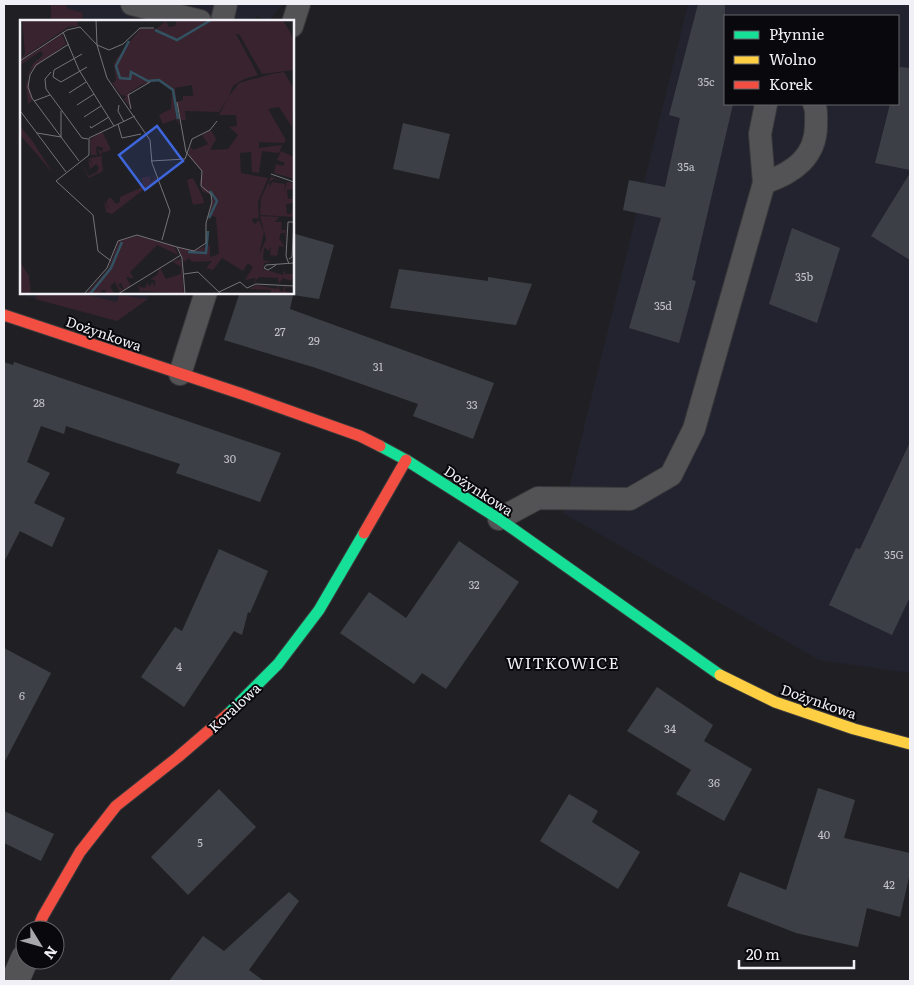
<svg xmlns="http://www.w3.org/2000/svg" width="914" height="985" font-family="Literata,serif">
	<rect width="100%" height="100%" fill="#202024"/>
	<path fill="#23232f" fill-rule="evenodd" d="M 51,4 L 283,4 L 269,20 L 256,16 L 254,21 L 51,21 Z
		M 688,4 L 910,4 L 910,673 L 819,660 L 563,513 ZM 725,16 L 898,16 L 898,104 L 725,104 Z
		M 26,292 L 149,293 L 148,299 L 117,321 L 26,296 Z"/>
	<path fill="#38232f" d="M 51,4 L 67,4 L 66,8 L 83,13 L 81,21 L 51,21 Z
		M 79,293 L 117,302 L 119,295 L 148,299 L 117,321 L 35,299 L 38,293 Z"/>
	<path fill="#3c4046" d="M 698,4 L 725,4 L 725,104 L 733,104 L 692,280 L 696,281 L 679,343 L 629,328 L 661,218 L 623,210 L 629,180 L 665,187 L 680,118 L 669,115 Z
		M 900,67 L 910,68 L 910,170 L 875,163 L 890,104 L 898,104 L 898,76 Z
		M 403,123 L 450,134 L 439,179 L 393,169 Z
		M 910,173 L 910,260 L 871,236 Z
		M 792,228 L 840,248 L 817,323 L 769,304 Z
		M 292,233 L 334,245 L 319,299 L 293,295 L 290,309 L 494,383 L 473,439 L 413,416 L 418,404 L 316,368 L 224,340 L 240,292 L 292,292 Z
		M 399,269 L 488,281 L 488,277 L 532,284 L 516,325 L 390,308 Z
		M 4,362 L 13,365 L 14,362 L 281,453 L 260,502 L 176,473 L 180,464 L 66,426 L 64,434 L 41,426 L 27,462 L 50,473 L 34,503 L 65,518 L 52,547 L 20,531 L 4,562 Z
		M 910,442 L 910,597 L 892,635 L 829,605 L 856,548 L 860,549 Z
		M 459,541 L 519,582 L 446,689 L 422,673 L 414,684 L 340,633 L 369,592 L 406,618 Z
		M 219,549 L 268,571 L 250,613 L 248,612 L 242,635 L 234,631 L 184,707 L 141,677 L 175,627 L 182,631 Z
		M 4,648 L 51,673 L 4,763 Z
		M 657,687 L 713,725 L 704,741 L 752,769 L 724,821 L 676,794 L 691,770 L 627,731 Z
		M 818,788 L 855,800 L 844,838 L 910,853 L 910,873 L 900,917 L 867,908 L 858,947 L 796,933 L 727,906 L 740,872 L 786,890 Z
		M 219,789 L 256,827 L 188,895 L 151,857 Z
		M 569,794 L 598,811 L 592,822 L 640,852 L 618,889 L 540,841 Z
		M 4,811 L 54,834 L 41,861 L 4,843 Z
		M 289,892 L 299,901 L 249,970 L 264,981 L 169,981 L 203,936 L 224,951 Z"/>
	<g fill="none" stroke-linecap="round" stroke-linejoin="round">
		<defs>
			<path id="lane" d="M 132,4 L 200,21
				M 222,21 L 226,4
				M 292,26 L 299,4
				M 764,183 C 793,173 817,157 816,123 C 816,116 817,110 814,104
				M 180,374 L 206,292
				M 499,519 L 538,498 L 630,499 L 671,475 L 694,429 L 764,183 L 760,134 L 766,104"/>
			<path id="street" d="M 15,981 L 25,958"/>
			<path id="fast" d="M 380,446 L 406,460 L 499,519 L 720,675
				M 228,714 L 278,664 L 319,610 L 364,533"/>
			<path id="slow" d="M 720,675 L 775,702 L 854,729 L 910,744"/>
			<path id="jam" d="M 4,315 L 242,394 L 360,436 L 380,446
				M 364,533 L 406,460
				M 37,930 L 43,916 L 80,852 L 116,806 L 178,757 L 228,714"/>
		</defs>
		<use href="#lane" stroke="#3a3a3c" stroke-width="24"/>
		<use href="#street" stroke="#3a3a3c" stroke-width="29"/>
		<use href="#fast" stroke="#3a3a3c" stroke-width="13"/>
		<use href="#slow" stroke="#3a3a3c" stroke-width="13"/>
		<use href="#jam" stroke="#3a3a3c" stroke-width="13"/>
		<use href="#lane" stroke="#535254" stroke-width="22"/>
		<use href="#street" stroke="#535254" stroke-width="28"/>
		<use href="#fast" stroke="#16e098" stroke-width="11"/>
		<use href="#slow" stroke="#ffcf43" stroke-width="11"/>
		<use href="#jam" stroke="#f24e42" stroke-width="11"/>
	</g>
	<g text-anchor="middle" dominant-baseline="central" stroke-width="4" stroke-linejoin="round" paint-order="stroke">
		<g font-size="11" fill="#c3c4ca">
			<text x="706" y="81">35c</text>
			<text x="686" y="166">35a</text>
			<text x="804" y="276">35b</text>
			<text x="663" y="305">35d</text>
			<text x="280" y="331">27</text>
			<text x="314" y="340">29</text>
			<text x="378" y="366">31</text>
			<text x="39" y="402">28</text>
			<text x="472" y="404">33</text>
			<text x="230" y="458">30</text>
			<text x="894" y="554">35G</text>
			<text x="474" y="584">32</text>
			<text x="179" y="666">4</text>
			<text x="22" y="695">6</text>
			<text x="670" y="728">34</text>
			<text x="714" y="782">36</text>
			<text x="824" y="834">40</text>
			<text x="200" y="842">5</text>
			<text x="889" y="884">42</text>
		</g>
		<g font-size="14" fill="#f0f0f6" stroke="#09080c">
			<text transform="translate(104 333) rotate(19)">Dożynkowa</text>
			<text transform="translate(479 490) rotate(33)">Dożynkowa</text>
			<text transform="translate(819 701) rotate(19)">Dożynkowa</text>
			<text transform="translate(234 707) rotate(-43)">Koralowa</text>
		</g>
		<g font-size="16" letter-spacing="1" fill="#f0f0f6" stroke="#09080c">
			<text x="563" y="662">WITKOWICE</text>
		</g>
	</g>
	<g transform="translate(20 20)">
		<rect width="274" height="274" fill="#202024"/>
		<path d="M 2,0 L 57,0 L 58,6 L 48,7 L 0,40 L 5,34 ZM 157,0 L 263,0 L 274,19 L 274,50 L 242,54 L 219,14 L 216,14 L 238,55 L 224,59 L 213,66 L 209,76 L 219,63 L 252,54 L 264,52 L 274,69 L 272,107 L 259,87 L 248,89 L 266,120 L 264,123 L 239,122 L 239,128 L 262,125 L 259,133 L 242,131 L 239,153 L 232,152 L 231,132 L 220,133 L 221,153 L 248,158 L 238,182 L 239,199 L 233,198 L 232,201 L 235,204 L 239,200 L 244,212 L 239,235 L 246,219 L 240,196 L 259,197 L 255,202 L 262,202 L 261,210 L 266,210 L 265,222 L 265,213 L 261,213 L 259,218 L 265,227 L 259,226 L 257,236 L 250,235 L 251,226 L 249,231 L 244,227 L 243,240 L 251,242 L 244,243 L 243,249 L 263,255 L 265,249 L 265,254 L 274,254 L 271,261 L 263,258 L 259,264 L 258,258 L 239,257 L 232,265 L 236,258 L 225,260 L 233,247 L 228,243 L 223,251 L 202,238 L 193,250 L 186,248 L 192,241 L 172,242 L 169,238 L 164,242 L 158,227 L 171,231 L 190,225 L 190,237 L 199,234 L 196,197 L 192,196 L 188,201 L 193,176 L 182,171 L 180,161 L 183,153 L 168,135 L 170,127 L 174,130 L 188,124 L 182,115 L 191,110 L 196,119 L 190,130 L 208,129 L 218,115 L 209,107 L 217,106 L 216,95 L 199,95 L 208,78 L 199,92 L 165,91 L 166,100 L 161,100 L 157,82 L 163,80 L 163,76 L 173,76 L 172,65 L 155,68 L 159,105 L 156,99 L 143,104 L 139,95 L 151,89 L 152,70 L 138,61 L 123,64 L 110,72 L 110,87 L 104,79 L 106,76 L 101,75 L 92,63 L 96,61 L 94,44 L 97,38 L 120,9 L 136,9 L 146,1 L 149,7 L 155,6 ZM 42,14 L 46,24 L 11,50 L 7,59 L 13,80 L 8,84 L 6,64 L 8,54 L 13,44 L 23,35 L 21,31 L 0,45 L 0,42 ZM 0,106 L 13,122 L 33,153 L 0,115 ZM 82,111 L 91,130 L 81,133 L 83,151 L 69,158 L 60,142 L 69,156 L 77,152 L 79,148 L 76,144 L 70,149 L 68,138 L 72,145 L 70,138 L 81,136 L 77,129 L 82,132 L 83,128 L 77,126 L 76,129 L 77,135 L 71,135 L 70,120 ZM 261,131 L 274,137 L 274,159 L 254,153 L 256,144 L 263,146 L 265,143 L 257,140 ZM 133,155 L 134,156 L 136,160 L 92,194 L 86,192 L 84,181 L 90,191 L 86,182 L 90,177 L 96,184 L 100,182 L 100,177 L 120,168 L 119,164 L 124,167 L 121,158 L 130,156 L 130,162 L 134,159 ZM 251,157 L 264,162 L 254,159 L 249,162 L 250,167 L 252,162 L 265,164 L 264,173 L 267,162 L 274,163 L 274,169 L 267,170 L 268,179 L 272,179 L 274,173 L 274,183 L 266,184 L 267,194 L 271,194 L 274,185 L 274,197 L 240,195 L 241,178 ZM 173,158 L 183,178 L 184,183 L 173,185 L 167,160 ZM 118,216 L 154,226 L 158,235 L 137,225 L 110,252 L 114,258 L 106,257 L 111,266 L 104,270 L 101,263 L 98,265 L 103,270 L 100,272 L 95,262 L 90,266 L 94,274 L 87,274 L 84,269 L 78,274 L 66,274 L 88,249 L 99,221 ZM 161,239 L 164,274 L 122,271 L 121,274 L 118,266 L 125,268 L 127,263 L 130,267 L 132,262 L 135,267 L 135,260 L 130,259 L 137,255 L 140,248 L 146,259 L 161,254 L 161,247 L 152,241 ZM 0,242 L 9,256 L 11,274 L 0,274 ZM 237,265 L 257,269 L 258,265 L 260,271 L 264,271 L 263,267 L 273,268 L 265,268 L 265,271 L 274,274 L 246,274 L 251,274 L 251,270 L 229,269 Z" fill="#38232f"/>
		<path fill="none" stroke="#335261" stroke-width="2.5" d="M 135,10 L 157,20 L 191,0M 109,21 L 96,46 L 100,58 L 110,59 L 111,52 L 128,61 L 139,60 L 153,70 L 158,99M 189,198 L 197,181 L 190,171M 168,232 L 186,233 L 188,211M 70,274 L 91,248 L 102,222"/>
		<path fill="none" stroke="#737378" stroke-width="1" d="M 76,0 L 77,25 L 87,58 L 130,120 L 132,143 L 150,191 L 142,220M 60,7 L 77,25 L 89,30 L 103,24 L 120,8 L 134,8M 43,12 L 59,50 L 94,106M 49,24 L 16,45 L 10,55 L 8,67 L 12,78 L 59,141M 62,34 L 34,50 L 33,57 L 41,62 L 67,47M 0,41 L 47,10 L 60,7M 31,52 L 25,59 L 26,69 L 62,118 L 68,119M 49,73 L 66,62M 14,81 L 30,75M 57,85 L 74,74M 99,85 L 98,91 L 104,102M 111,89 L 108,75 L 130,62M 1,92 L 46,152M 64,97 L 81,86M 98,104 L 102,118 L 121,114M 70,106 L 71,108 L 89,97M 17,113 L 41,117 L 41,91M 131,141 L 165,139 L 172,119 L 190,110 L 197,101M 251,154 L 274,162M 157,227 L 174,231 L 186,223 L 186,203 L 192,182 L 191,174 L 181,166 L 182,151 L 166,132 L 157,82M 269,239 L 272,237 L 274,201M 91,241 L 78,231 L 73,195 L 36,161 L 69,135 L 69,118 L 115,96M 269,244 L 266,236 L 268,202 L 274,202M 256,245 L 248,250 L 244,248 L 246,245 L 274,243M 164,254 L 178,252 L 200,273M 199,272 L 220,262 L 227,268 L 236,264 L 274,266M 64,274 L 87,248 L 98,221 L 117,215 L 157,227 L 162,238 L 165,274M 98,274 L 161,235"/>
		<path fill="#3d66dc" fill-opacity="0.15" stroke="#3d66dc" stroke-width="2.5" d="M 137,106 L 163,141 L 125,170 L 99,135 Z"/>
		<rect width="274" height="274" fill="none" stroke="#f0f0f6" stroke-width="2.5"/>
	</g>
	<rect width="914" height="985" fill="none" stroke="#f0f0f6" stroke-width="10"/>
	<rect x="724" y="15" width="175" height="90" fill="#09080c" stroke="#65656a"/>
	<rect x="734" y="31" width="25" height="8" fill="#16e098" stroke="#65656a"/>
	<text x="769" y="40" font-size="15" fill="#f0f0f6">Płynnie</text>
	<rect x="734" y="56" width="25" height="8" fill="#ffcf43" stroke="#65656a"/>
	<text x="769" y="65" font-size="15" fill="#f0f0f6">Wolno</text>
	<rect x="734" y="81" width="25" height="8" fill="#f24e42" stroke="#65656a"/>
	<text x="769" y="90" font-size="15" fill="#f0f0f6">Korek</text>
	<g transform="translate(40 945) rotate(127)"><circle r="24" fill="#09080c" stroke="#65656a"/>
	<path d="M0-4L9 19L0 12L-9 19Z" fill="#a7a7ac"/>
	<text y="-8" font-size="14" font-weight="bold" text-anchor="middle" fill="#f0f0f6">N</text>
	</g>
	<path d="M739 960v8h115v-8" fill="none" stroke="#f0f0f6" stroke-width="2.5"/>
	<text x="746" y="960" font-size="15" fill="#f0f0f6" stroke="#09080c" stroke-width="4" paint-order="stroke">20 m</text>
</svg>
